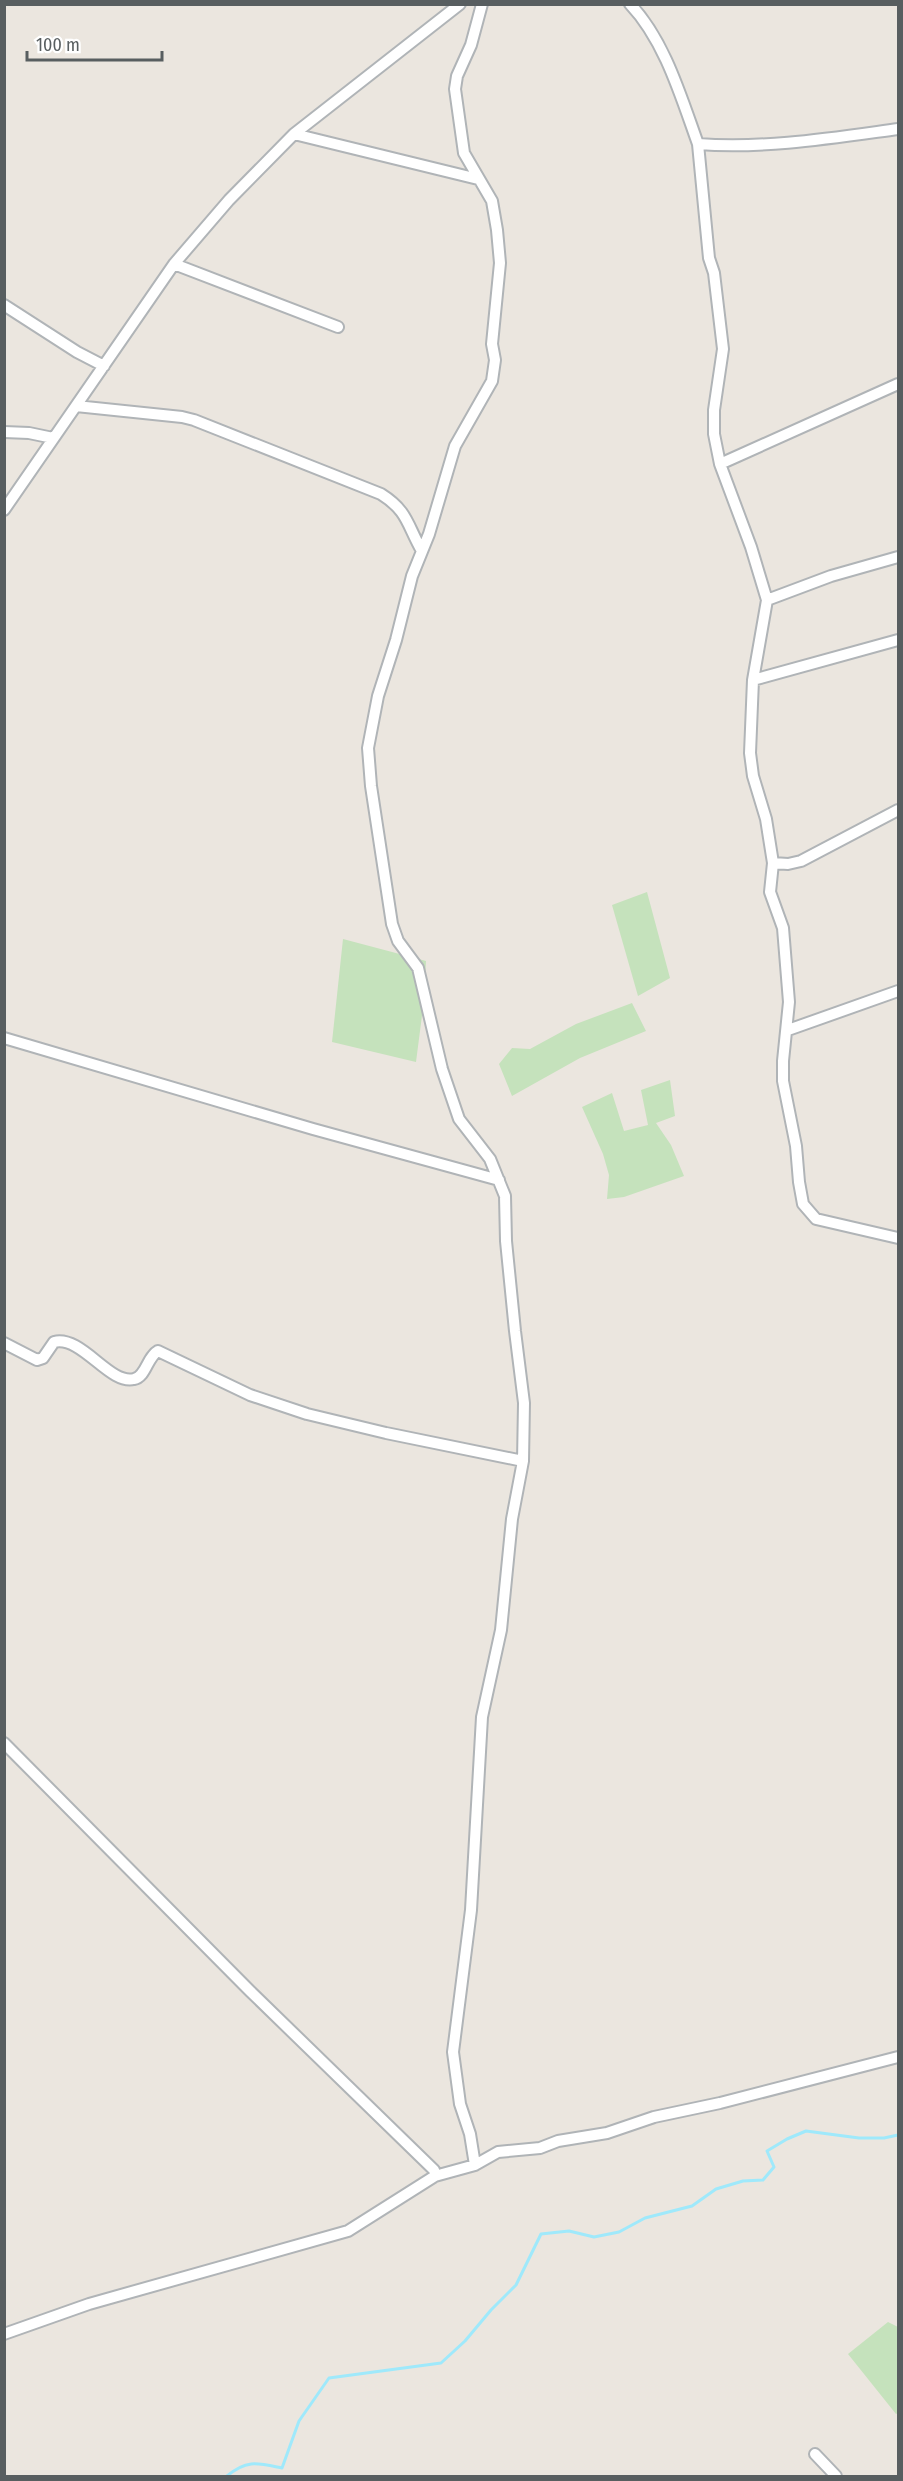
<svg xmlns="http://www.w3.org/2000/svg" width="903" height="2481" font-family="'Fira Sans Condensed',sans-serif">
	<rect width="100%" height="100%" fill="#ebe6df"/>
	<path fill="#c5e2bc" d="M 647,892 L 670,978 L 638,996 L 612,905 Z
		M 343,939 L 426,961 L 424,1000 L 416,1062 L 332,1042 Z
		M 632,1003 L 646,1031 L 580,1058 L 512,1096 L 499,1064 L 512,1048 L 530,1049 L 576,1024 Z
		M 670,1080 L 675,1116 L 656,1123 L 671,1145 L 684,1176 L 624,1197 L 607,1199 L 609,1175 L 603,1154 L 582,1107 L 612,1093 L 624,1131 L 648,1125 L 641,1090 Z
		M 888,2322 L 898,2327 L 898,2413 L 896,2414 L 848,2354 Z"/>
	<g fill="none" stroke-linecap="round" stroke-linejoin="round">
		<path stroke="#9fe9fb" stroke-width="3" d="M 227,2476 C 247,2459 258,2463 282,2468 L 299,2421 L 329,2378 L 441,2363 L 465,2341 L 491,2310 L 516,2285 L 541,2234 L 569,2231 L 594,2237 L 619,2232 L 645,2218 L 692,2206 L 716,2189 L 743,2181 L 763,2180 L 774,2167 L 767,2151 L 787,2139 L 806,2131 L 859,2138 L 884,2138 L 898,2135"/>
		<defs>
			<path id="minor" d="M 630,4 C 665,41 681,97 698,144 C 765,149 832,138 898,129
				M 294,134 L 478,179
				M 698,144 L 709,258 L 714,273 L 723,349 L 714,410 L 714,434 L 720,464 L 751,547 L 767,600 L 753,680 L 750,753 L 753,776 L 766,819 L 773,863 L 770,892 L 783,928 L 789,1002 L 783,1061 L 783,1081 L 796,1146 L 799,1182 L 803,1204 L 816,1219 L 898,1238
				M 174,264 L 338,327
				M 4,305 L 77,352 L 104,366
				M 76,406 L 182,417 L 194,420 L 381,494 C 408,511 407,525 422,551
				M 4,432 L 29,433 L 53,438
				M 720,464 L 898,384
				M 4,510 L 174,264 L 229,200 L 294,134 L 460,4
				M 767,600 L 831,576 L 898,557
				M 753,680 L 898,640
				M 773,863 L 788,864 L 801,861 L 898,810
				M 788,1030 L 898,991
				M 4,1038 L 313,1129 L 499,1180
				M 4,1343 L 37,1360 L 43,1358 L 54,1342 C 82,1335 109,1385 134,1379 C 146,1377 147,1357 158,1351 L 250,1395 L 307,1414 L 386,1433 L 523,1461
				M 4,1743 L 250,1991 L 434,2170 L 435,2176
				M 475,2165 L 470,2134 L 460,2104 L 453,2052 L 471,1910 L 482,1717 L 501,1630 L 512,1519 L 523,1461 L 524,1403 L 515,1331 L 506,1241 L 505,1196 L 490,1159 L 459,1119 L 442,1069 L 418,968 L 398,941 L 392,924 L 371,786 L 368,748 L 378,696 L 396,640 L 412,576 L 429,534 L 455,446 L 492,381 L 495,360 L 492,344 L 500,263 L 497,230 L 492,201 L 464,153 L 455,89 L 457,76 L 471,45 L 482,4
				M 4,2334 L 89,2304 L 348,2231 L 435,2176 L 475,2165 L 498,2152 L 540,2148 L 558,2141 L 607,2133 L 654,2117 L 720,2103 L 898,2057
				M 815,2454 L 836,2476"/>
		</defs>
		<use href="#minor" stroke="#b0b4b7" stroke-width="14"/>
		<use href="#minor" stroke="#fff" stroke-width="10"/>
	</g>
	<rect width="903" height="2481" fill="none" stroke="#585e60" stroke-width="12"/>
	<path d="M27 51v9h135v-9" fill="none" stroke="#585e60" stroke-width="3"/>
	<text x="36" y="51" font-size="18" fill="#585e60" stroke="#ffffff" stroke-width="4.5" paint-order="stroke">100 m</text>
</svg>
